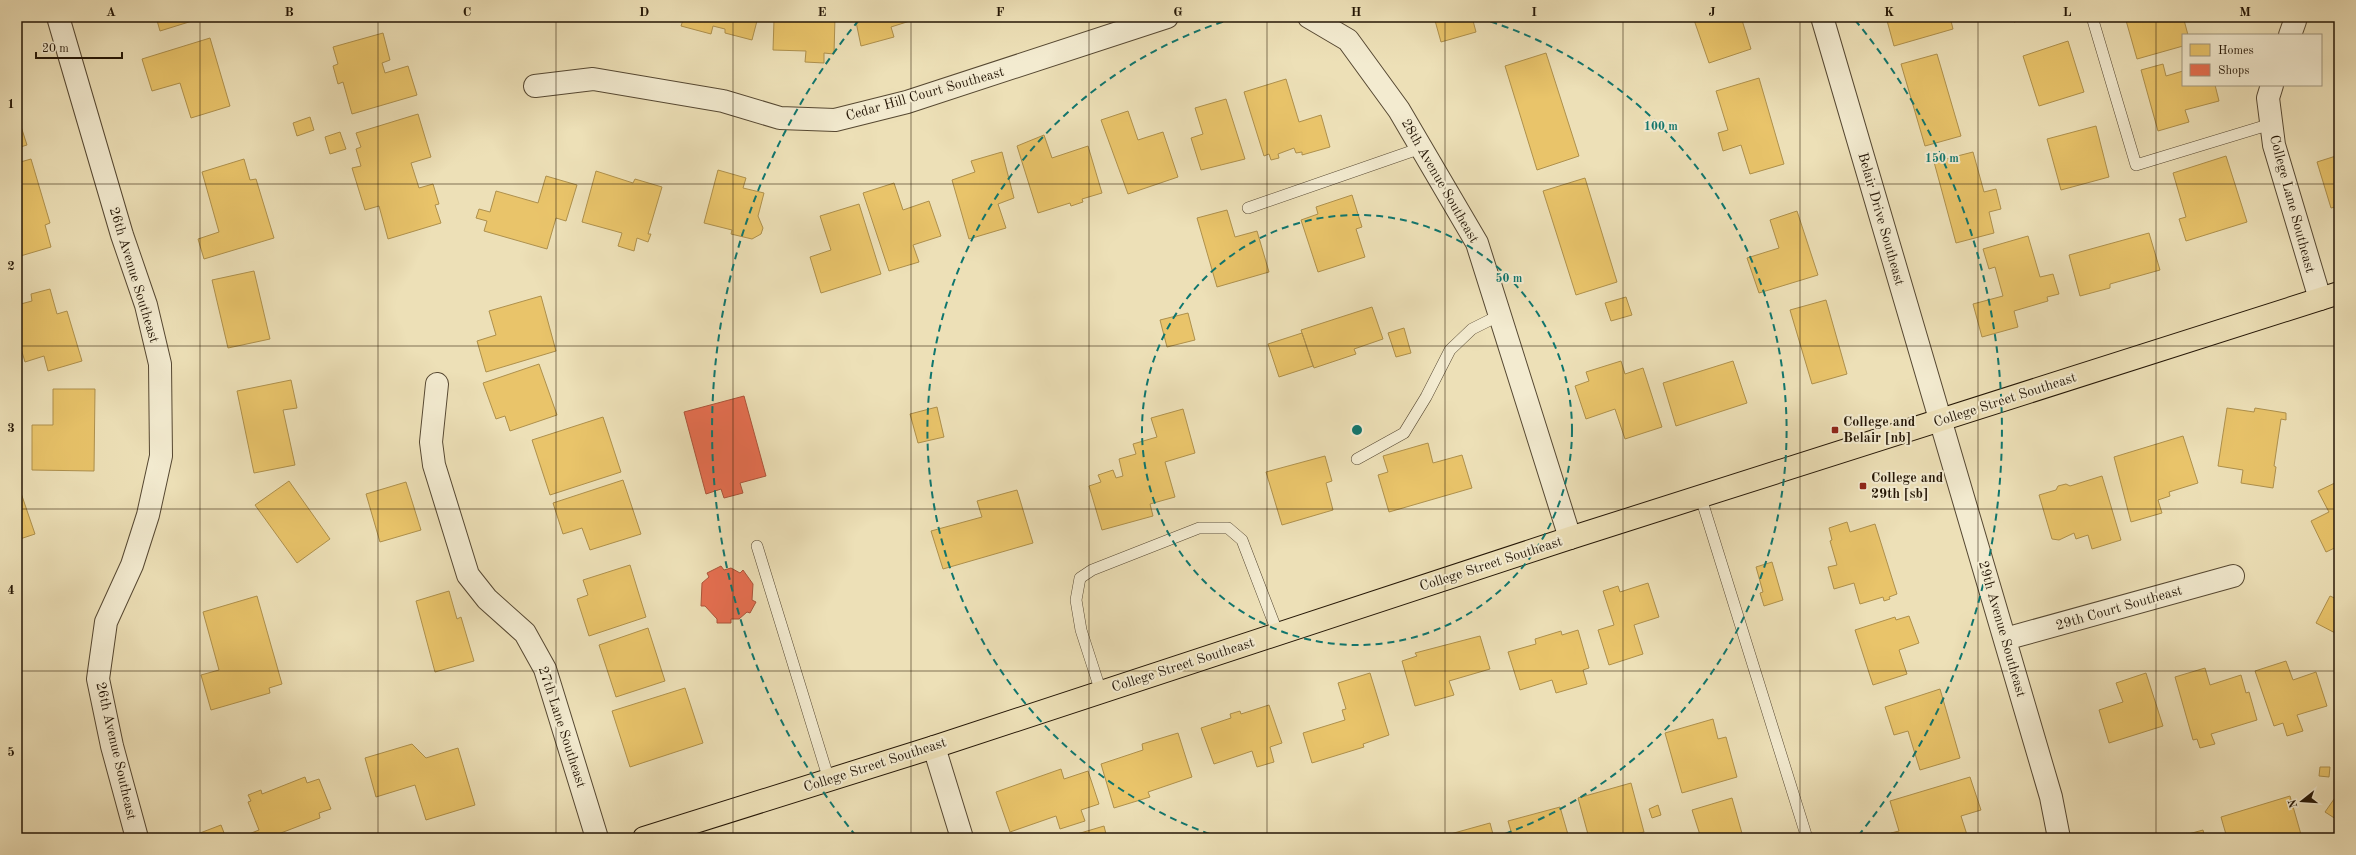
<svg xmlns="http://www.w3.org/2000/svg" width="2356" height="855" font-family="'Old Standard TT',serif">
	<rect width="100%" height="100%" fill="#ede0b7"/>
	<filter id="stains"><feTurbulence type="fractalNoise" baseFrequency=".005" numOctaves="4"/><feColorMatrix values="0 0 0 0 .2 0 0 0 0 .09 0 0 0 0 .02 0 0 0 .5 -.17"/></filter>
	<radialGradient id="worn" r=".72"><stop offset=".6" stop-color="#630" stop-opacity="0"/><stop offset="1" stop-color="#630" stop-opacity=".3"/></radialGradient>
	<path fill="#e9c46a" stroke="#ae904c" d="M 156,17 L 205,17 L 160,31 Z
		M 653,17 L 666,17 L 665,20 Z
		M 684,17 L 758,17 L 752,40 L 725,33 L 725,29 L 713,26 L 711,34 L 681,26 Z
		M 798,17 L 835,17 L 834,54 L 824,53 L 824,63 L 805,62 L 806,51 L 773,50 L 774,20 L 798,21 Z
		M 855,17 L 912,17 L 913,20 L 891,27 L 894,37 L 861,46 Z
		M 1434,17 L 1472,17 L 1476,32 L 1441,42 Z
		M 1693,17 L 1741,17 L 1751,49 L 1709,63 Z
		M 1886,17 L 1950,17 L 1953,29 L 1894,46 Z
		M 2012,17 L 2031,17 L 2014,22 Z
		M 2125,17 L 2195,17 L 2184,20 L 2188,35 L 2183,35 L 2183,46 L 2137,59 Z
		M 383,33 L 390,60 L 382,63 L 385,73 L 408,66 L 417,95 L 352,114 L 343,82 L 338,84 L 333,66 L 338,64 L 333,47 Z
		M 210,38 L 230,106 L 191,118 L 180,83 L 152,91 L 142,59 Z
		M 2068,41 L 2084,92 L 2039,106 L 2023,56 Z
		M 1546,53 L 1579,156 L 1537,170 L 1505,66 Z
		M 1937,54 L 1961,136 L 1925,146 L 1901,64 Z
		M 2163,64 L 2166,76 L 2183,71 L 2183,85 L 2215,85 L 2219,101 L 2185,110 L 2189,122 L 2158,131 L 2141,70 Z
		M 1759,78 L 1784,164 L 1750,174 L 1741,145 L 1723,151 L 1718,133 L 1728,130 L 1716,91 Z
		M 1286,79 L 1299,122 L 1321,115 L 1330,147 L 1302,155 L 1302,152 L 1296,153 L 1294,148 L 1278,154 L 1279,158 L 1271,160 L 1269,154 L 1264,156 L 1244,92 Z
		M 1226,99 L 1245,159 L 1201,170 L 1191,138 L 1203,134 L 1195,108 Z
		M 1128,111 L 1138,140 L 1163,132 L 1178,177 L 1128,194 L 1101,120 Z
		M 17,114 L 27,145 L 17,148 Z
		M 418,114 L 431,157 L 411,163 L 419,188 L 433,184 L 439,204 L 435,205 L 441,223 L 388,239 L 379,206 L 365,210 L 352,168 L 361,166 L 356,149 L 361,147 L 356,133 Z
		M 310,117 L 314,130 L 297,136 L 293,123 Z
		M 2096,126 L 2109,177 L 2061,190 L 2047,139 Z
		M 340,132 L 346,149 L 330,154 L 325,137 Z
		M 1044,135 L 1052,158 L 1088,146 L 1102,193 L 1082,199 L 1083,202 L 1071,206 L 1070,203 L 1038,213 L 1017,146 Z
		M 1002,152 L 1014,198 L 998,204 L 1006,228 L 969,239 L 952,180 L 975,172 L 971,161 Z
		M 1973,152 L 1984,192 L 1996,189 L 2001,209 L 1989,212 L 1994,233 L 1956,243 L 1934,162 Z
		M 2339,155 L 2339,206 L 2331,208 L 2317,162 Z
		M 2226,156 L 2247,222 L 2186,241 L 2179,219 L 2186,217 L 2173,173 Z
		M 31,159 L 50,223 L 45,225 L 51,247 L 17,257 L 17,163 Z
		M 244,159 L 250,180 L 256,179 L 274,238 L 204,259 L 198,239 L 219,232 L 202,172 Z
		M 718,170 L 746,178 L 743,188 L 764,193 L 758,216 L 763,228 L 761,234 L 752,239 L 731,234 L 732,230 L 704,223 Z
		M 596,171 L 633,183 L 635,179 L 662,187 L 648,234 L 651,234 L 648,242 L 637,238 L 634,251 L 618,246 L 622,233 L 582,222 Z
		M 546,176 L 577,185 L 566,221 L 556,218 L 547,249 L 484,231 L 487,221 L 476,218 L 479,209 L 490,212 L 496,191 L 538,203 Z
		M 1585,178 L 1617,282 L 1576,295 L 1543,191 Z
		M 894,183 L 903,210 L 929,201 L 941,236 L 913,245 L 919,262 L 889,271 L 863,193 Z
		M 1352,195 L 1362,227 L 1356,229 L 1365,257 L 1318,272 L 1301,220 L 1318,214 L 1316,207 Z
		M 859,204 L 881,274 L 821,293 L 810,257 L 831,250 L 820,216 Z
		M 1227,210 L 1235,237 L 1257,231 L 1269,272 L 1217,287 L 1197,218 Z
		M 1797,211 L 1818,275 L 1759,293 L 1747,258 L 1779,248 L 1770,220 Z
		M 2149,233 L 2160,270 L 2110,284 L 2110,288 L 2080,296 L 2069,255 Z
		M 2028,236 L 2040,277 L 2053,274 L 2059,294 L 2047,297 L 2048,301 L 2014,311 L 2018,327 L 1982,337 L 1973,304 L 2003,296 L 1995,267 L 1989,269 L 1983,249 Z
		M 254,271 L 270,339 L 228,348 L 212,280 Z
		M 50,289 L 57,314 L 67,311 L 82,361 L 48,371 L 44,356 L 25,362 L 17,335 L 17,305 L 32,301 L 31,294 Z
		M 541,296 L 556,351 L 486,372 L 477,341 L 496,335 L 489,311 Z
		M 1626,297 L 1632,315 L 1611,321 L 1605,303 Z
		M 1826,300 L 1847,374 L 1812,384 L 1790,310 Z
		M 1372,307 L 1383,339 L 1354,349 L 1356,354 L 1314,368 L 1301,330 Z
		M 1188,313 L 1195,340 L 1167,347 L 1160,320 Z
		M 1404,328 L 1411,353 L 1396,357 L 1388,333 Z
		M 1302,333 L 1313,366 L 1279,377 L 1268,344 Z
		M 1621,361 L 1625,374 L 1643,368 L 1662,427 L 1625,439 L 1615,409 L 1586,419 L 1575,386 L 1589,381 L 1586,372 Z
		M 1733,361 L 1747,403 L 1676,426 L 1663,383 Z
		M 539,364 L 557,415 L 510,431 L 505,416 L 496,419 L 483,383 Z
		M 291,380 L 297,408 L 283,410 L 295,465 L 254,473 L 237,391 Z
		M 53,389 L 95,389 L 94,471 L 32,470 L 32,425 L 53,425 Z
		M 937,407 L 944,437 L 918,443 L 910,414 Z
		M 2227,408 L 2254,412 L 2255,408 L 2286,413 L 2286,420 L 2281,419 L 2274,466 L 2276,467 L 2273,488 L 2241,483 L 2243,470 L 2218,466 Z
		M 1183,409 L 1195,453 L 1165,462 L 1175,497 L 1150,504 L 1153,516 L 1102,530 L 1089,486 L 1101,482 L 1098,475 L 1113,470 L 1116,478 L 1123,476 L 1119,459 L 1136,454 L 1133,444 L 1157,437 L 1151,418 Z
		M 603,417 L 621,472 L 550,495 L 532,440 Z
		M 2183,436 L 2198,483 L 2169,492 L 2170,496 L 2158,500 L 2162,513 L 2131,522 L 2114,457 Z
		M 1428,443 L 1433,463 L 1462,455 L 1472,488 L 1389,512 L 1378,475 L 1388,472 L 1383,456 Z
		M 1325,456 L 1332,481 L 1326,483 L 1333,510 L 1282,525 L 1266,472 Z
		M 2102,476 L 2121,540 L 2092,549 L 2088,535 L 2076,539 L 2074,533 L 2059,540 L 2052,539 L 2039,495 L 2056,490 L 2058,486 L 2066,484 L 2070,486 Z
		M 623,480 L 641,534 L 590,550 L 582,528 L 563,534 L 553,503 Z
		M 289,481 L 330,539 L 297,563 L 255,505 Z
		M 2339,481 L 2339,546 L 2326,552 L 2311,521 L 2329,512 L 2318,491 Z
		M 406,482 L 421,530 L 380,542 L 366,494 Z
		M 1017,490 L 1033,543 L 943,569 L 931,531 L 982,517 L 977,501 Z
		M 21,493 L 35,534 L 17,540 L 17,495 Z
		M 1847,522 L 1850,532 L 1875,524 L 1897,594 L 1889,597 L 1890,599 L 1884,601 L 1883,597 L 1860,604 L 1854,583 L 1834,589 L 1828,567 L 1837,565 L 1830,541 L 1832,540 L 1829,528 Z
		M 1772,562 L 1783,600 L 1764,606 L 1760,593 L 1763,592 L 1756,567 Z
		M 630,565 L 646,617 L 589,636 L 577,599 L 588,595 L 583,580 Z
		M 1648,583 L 1659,617 L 1634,625 L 1643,654 L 1609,665 L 1598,630 L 1614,625 L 1603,591 L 1618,586 L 1620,592 Z
		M 449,591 L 457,619 L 461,617 L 474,661 L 435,672 L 416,601 Z
		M 257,596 L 282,684 L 269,688 L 270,693 L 211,710 L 201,675 L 219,670 L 203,612 Z
		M 2330,596 L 2339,600 L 2339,635 L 2316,623 Z
		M 1909,616 L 1919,643 L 1899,650 L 1907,674 L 1873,685 L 1855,630 L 1895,617 L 1896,620 Z
		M 648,628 L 665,681 L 616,697 L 599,645 Z
		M 1578,630 L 1589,668 L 1583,670 L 1587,684 L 1556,693 L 1552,680 L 1520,690 L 1508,652 L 1536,644 L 1535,639 L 1561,631 L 1562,635 Z
		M 1480,636 L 1490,669 L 1449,681 L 1454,695 L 1415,706 L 1402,661 L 1417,656 L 1415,653 Z
		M 2286,661 L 2293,680 L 2316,672 L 2327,706 L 2297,715 L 2303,731 L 2287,736 L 2283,723 L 2274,726 L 2255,671 Z
		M 2205,668 L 2210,685 L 2241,675 L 2246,693 L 2249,692 L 2257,720 L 2211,734 L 2215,744 L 2200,748 L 2197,739 L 2193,740 L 2175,677 Z
		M 1370,673 L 1389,735 L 1363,744 L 1364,747 L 1312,763 L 1303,733 L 1345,720 L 1342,710 L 1346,709 L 1338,683 Z
		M 2146,673 L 2163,726 L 2109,743 L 2099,710 L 2123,702 L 2116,683 Z
		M 685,688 L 703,743 L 630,767 L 612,711 Z
		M 1940,689 L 1960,758 L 1920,770 L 1908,731 L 1894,735 L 1885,707 Z
		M 1269,705 L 1282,743 L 1270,747 L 1274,762 L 1257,767 L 1252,751 L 1214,764 L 1201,728 L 1231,718 L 1230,714 L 1240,711 L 1241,714 Z
		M 1713,719 L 1718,739 L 1726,737 L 1737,777 L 1682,793 L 1665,733 Z
		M 1178,733 L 1192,777 L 1148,792 L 1150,797 L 1114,808 L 1101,764 L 1143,750 L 1142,744 Z
		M 412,744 L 426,758 L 458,748 L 475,805 L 426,820 L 415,785 L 376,797 L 365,758 Z
		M 2320,767 L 2330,767 L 2329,777 L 2319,776 Z
		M 1061,769 L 1064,779 L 1088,771 L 1099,804 L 1081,810 L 1085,821 L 1060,829 L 1056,816 L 1010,832 L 996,792 Z
		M 305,777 L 307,783 L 319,779 L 331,809 L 319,813 L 320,818 L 273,836 L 274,838 L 239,838 L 259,830 L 248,802 L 251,801 L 248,795 L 261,790 L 262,794 Z
		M 1970,777 L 1981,810 L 1961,816 L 1968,838 L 1892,838 L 1891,833 L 1899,831 L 1890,801 Z
		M 1631,783 L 1644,832 L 1620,838 L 1589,838 L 1578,798 Z
		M 2339,792 L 2339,821 L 2325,812 Z
		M 2290,796 L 2302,838 L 2227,838 L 2221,817 Z
		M 1732,798 L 1743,837 L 1701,838 L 1692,810 Z
		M 1658,805 L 1661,815 L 1652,818 L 1649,809 Z
		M 1560,807 L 1569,838 L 1513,838 L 1508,821 Z
		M 1490,823 L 1494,838 L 1436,838 Z
		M 221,825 L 226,838 L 202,838 L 200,833 Z
		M 1104,826 L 1107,838 L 1067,838 L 1067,837 Z
		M 2203,830 L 2205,838 L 2174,838 Z"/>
	<path fill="#e76f51" stroke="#ac543a" d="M 744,396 L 766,476 L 740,483 L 743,493 L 724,498 L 721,489 L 706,494 L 684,412 Z
		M 721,566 L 724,570 L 731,568 L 740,573 L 743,570 L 753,584 L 752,600 L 756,602 L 750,613 L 747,612 L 739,619 L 731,619 L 731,623 L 717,623 L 717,619 L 705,606 L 701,606 L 702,583 L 709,577 L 707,573 Z"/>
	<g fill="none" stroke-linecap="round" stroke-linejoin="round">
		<defs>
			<path id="lane" d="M 2092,17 L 2136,165 L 2271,124
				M 1248,208 L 1421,148
				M 1357,459 L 1404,433 L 1426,397 L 1450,350 L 1472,329 L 1500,315
				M 1701,498 L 1807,838
				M 757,546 L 829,780
				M 1101,692 L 1081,630 L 1076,600 L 1080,578 L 1092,570 L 1199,528 L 1228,528 L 1242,540 L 1278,634"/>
			<path id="street" d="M 58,17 L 122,235 L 146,305 L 160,364 L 161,456 L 148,515 L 132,565 L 106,622 L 98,679 L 112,746 L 137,838
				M 1309,17 L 1348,40 L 1399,110 L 1477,243 L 1570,538
				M 1822,17 L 2051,797 L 2059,838
				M 2290,35 L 2295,21
				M 2272,85 L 2268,98 L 2274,145 L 2320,299
				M 535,86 L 593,79 L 723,101 L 780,118 L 835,120 L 907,102 L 1167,17
				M 437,384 L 431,442 L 434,465 L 468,575 L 487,599 L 525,633 L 545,669 L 597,838
				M 2005,639 L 2233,576
				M 934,747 L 962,838"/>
			<path id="primary" d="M 644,838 L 934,747 L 1570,538 L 2339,293"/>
		</defs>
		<use href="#lane" stroke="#564832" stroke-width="12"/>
		<use href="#street" stroke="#564832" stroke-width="24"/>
		<use href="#primary" stroke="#241606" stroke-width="24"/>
		<use href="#lane" stroke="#f3ebd0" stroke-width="11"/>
		<use href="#street" stroke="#f3ebd0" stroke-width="22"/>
		<use href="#primary" stroke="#ede0b7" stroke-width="22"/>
	</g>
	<path fill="none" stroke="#241606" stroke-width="1" stroke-opacity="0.55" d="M 200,17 L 200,838M 378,17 L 378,838M 556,17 L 556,838M 733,17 L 733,838M 911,17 L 911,838M 1089,17 L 1089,838M 1267,17 L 1267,838M 1445,17 L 1445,838M 1623,17 L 1623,838M 1800,17 L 1800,838M 1978,17 L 1978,838M 2156,17 L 2156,838M 17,184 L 2339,184M 17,346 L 2339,346M 17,509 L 2339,509M 17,671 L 2339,671"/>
	<g fill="none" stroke="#0f766e" stroke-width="2" stroke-dasharray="7 5">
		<circle cx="1357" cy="430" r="215"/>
		<path d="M1221 838A430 430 0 0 1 1235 18M1479 18A430 430 0 0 1 1493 838"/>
		<path d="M856 836A645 645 0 0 1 859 20M1855 20A645 645 0 0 1 1858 836"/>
	</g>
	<g fill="#8f2418" stroke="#f3ebd0" stroke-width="1.5">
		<rect x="1831" y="426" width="8" height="8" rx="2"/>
		<rect x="1859" y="482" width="8" height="8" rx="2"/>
	</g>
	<g text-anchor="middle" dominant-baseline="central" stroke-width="4" stroke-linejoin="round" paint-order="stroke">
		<g font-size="14" fill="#241606" stroke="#f3ebd0">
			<text transform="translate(925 94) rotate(-16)">Cedar Hill Court Southeast</text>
			<text transform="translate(1440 181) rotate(60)">28th Avenue Southeast</text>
			<text transform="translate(2292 204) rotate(75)">College Lane Southeast</text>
			<text transform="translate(1881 219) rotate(74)">Belair Drive Southeast</text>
			<text transform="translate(134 275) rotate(73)">26th Avenue Southeast</text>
			<text transform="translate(2005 400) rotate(-18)">College Street Southeast</text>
			<text transform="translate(1491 564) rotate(-18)">College Street Southeast</text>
			<text transform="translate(2119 608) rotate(-16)">29th Court Southeast</text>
			<text transform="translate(2002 629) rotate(74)">29th Avenue Southeast</text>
			<text transform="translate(1183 665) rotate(-18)">College Street Southeast</text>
			<text transform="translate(562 727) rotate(72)">27th Lane Southeast</text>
			<text transform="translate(116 751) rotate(77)">26th Avenue Southeast</text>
			<text transform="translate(875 765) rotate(-18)">College Street Southeast</text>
		</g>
		<g font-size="14" font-weight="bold" fill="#241606" stroke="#f3ebd0" text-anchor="start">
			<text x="1843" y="422">College and<tspan x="1843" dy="16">Belair [nb]</tspan></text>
			<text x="1871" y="478">College and<tspan x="1871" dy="16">29th [sb]</tspan></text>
		</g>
	</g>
	<circle cx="1357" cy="430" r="6" fill="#0f766e" stroke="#f3ebd0" stroke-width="2"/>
	<g font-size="12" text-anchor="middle" font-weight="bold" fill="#0f766e" stroke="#f3ebd0" stroke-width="4" stroke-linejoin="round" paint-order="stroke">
		<text x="1661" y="130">100 m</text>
		<text x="1942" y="162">150 m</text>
		<text x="1509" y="282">50 m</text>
	</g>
	<rect width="2356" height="855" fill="none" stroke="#ede0b7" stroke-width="44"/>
	<rect x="2182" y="34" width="140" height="52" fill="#f3ebd0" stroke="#a0967f"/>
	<rect x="2190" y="44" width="20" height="12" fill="#e9c46a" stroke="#a0967f"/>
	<text x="2218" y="54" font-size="12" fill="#241606">Homes</text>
	<rect x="2190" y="64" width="20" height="12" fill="#e76f51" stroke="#a0967f"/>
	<text x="2218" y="74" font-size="12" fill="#241606">Shops</text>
	<g transform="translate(2302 801) rotate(253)" stroke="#f3ebd0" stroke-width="3" paint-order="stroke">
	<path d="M0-3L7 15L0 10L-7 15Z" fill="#241606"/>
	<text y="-6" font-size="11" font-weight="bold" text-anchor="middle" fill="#241606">N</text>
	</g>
	<path d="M36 52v6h86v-6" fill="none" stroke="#241606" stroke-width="2"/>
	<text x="42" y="52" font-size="12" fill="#241606" stroke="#f3ebd0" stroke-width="3" paint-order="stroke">20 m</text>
	<rect x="22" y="22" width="2312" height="811" fill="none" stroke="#241606" stroke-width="1.5"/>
	<g font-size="13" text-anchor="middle" font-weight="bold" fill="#241606">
		<text x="111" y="16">A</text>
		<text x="289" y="16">B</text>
		<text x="467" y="16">C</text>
		<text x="644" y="16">D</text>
		<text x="822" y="16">E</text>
		<text x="1000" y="16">F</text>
		<text x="1178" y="16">G</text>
		<text x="1356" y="16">H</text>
		<text x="1534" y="16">I</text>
		<text x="1712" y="16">J</text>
		<text x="1889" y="16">K</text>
		<text x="2067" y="16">L</text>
		<text x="2245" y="16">M</text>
		<text x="11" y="108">1</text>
		<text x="11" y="270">2</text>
		<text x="11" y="432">3</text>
		<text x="11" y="594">4</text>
		<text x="11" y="756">5</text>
	</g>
	<rect width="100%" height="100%" filter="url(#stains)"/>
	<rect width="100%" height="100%" fill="url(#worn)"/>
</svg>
